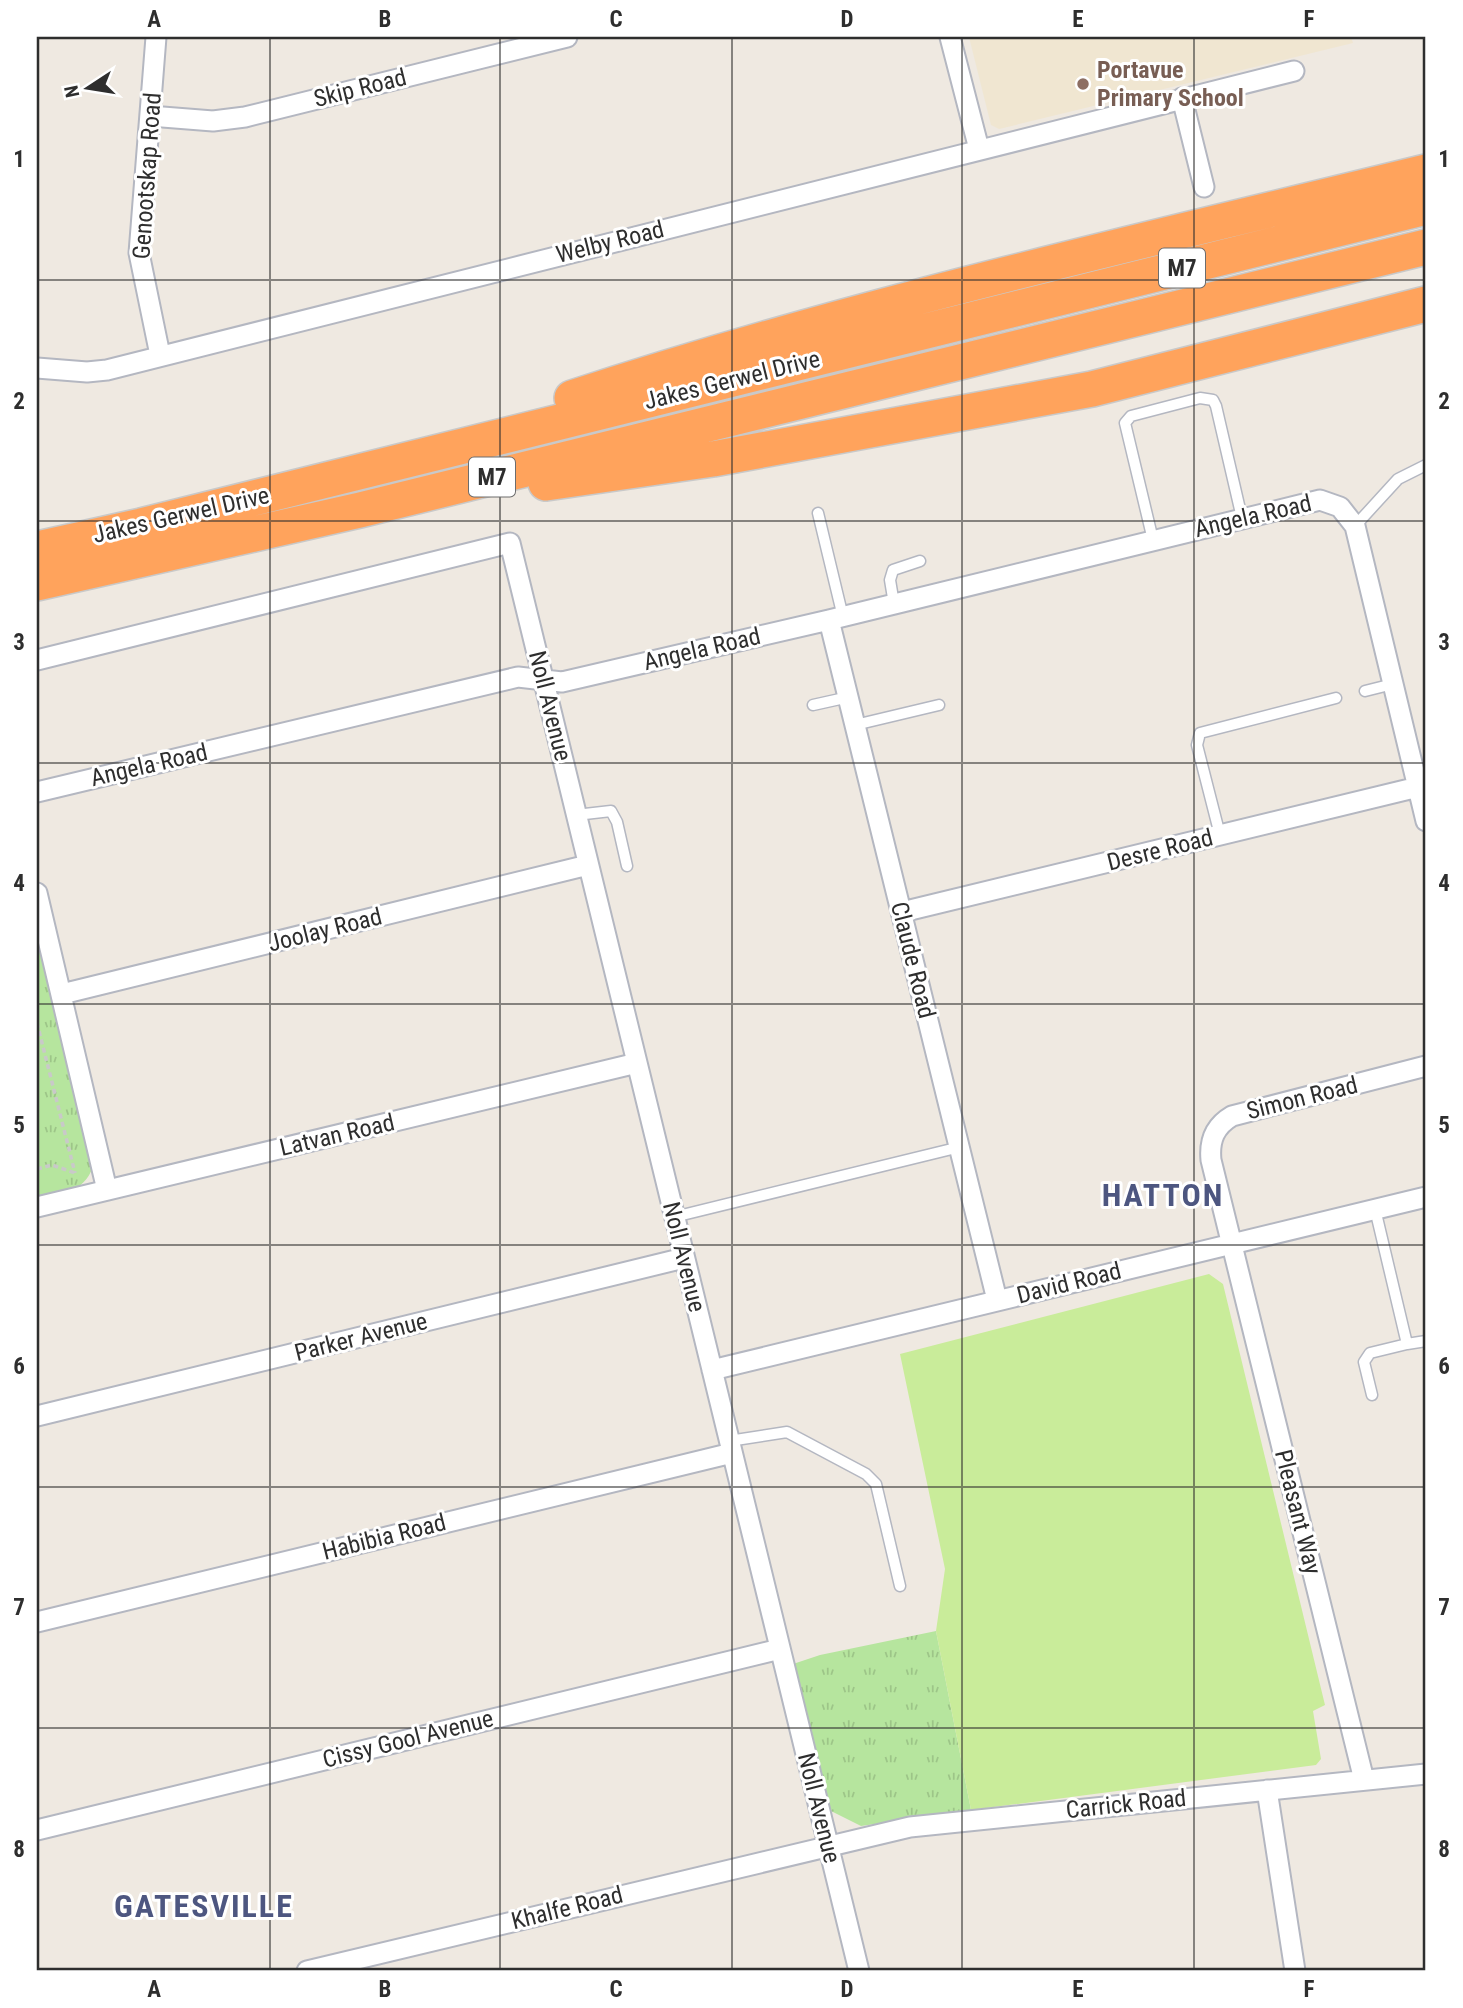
<svg xmlns="http://www.w3.org/2000/svg" width="1463" height="2008" font-family="'Roboto Condensed',sans-serif">
	<defs>
		<pattern id="grass-tufts" width="24" height="20" patternUnits="userSpaceOnUse" patternTransform="scale(1.75)"><rect width="24" height="20" fill="#b6e59e"/><path d="M3 7l-1-3M5 7V3M7 7l1-3M15 17l-1-3M17 17v-4M19 17l1-3" fill="none" stroke="#9dc588"/></pattern>
	</defs>
	<rect width="100%" height="100%" fill="#efe9e1"/>
	<path fill="#f0e6d1" d="M 969,37 L 1351,37 L 1353,43 L 999,129 L 991,125 Z"/>
	<path fill="url(#grass-tufts)" d="M 37,938 L 93,1167 C 83,1193 62,1194 37,1200 Z
		M 936,1631 L 971,1810 L 861,1826 L 829,1810 L 793,1664 L 820,1655 Z"/>
	<path fill="#c9ec9a" d="M 1209,1274 L 1223,1284 L 1325,1705 L 1313,1711 L 1321,1759 L 1316,1765 L 971,1810 L 936,1631 L 945,1569 L 900,1354 Z"/>
	<g fill="none" stroke-linecap="round" stroke-linejoin="round">
		<defs>
			<path id="lane" d="M 818,513 L 843,617
				M 1355,526 L 1398,479 L 1426,465
				M 1153,540 L 1125,423 L 1131,416 L 1200,398 L 1213,400 L 1216,406 L 1242,518
				M 894,604 L 890,580 L 893,570 L 920,561
				M 1365,691 L 1393,684
				M 813,705 L 849,697
				M 855,725 L 939,705
				M 576,815 L 611,811 L 617,822 L 627,866
				M 1220,835 L 1197,745 L 1200,733 L 1336,698
				M 674,1217 L 960,1147
				M 1407,1344 L 1426,1341
				M 1372,1395 L 1364,1362 L 1370,1353 L 1407,1344 L 1375,1209
				M 729,1441 L 787,1432 L 866,1474 L 876,1484 L 900,1586"/>
			<path id="street" d="M 156,37 L 139,253 L 160,355
				M 950,37 L 979,149
				M 1182,98 L 1204,187
				M 150,116 L 213,121 L 245,117 L 567,37
				M 37,368 L 87,372 L 107,370 L 1294,71
				M 829,620 L 997,1300
				M 37,660 L 510,543 L 859,1971
				M 37,792 L 518,677 L 562,682 L 829,620 L 1320,500 L 1340,507 L 1355,526 L 1426,821
				M 37,893 L 107,1190
				M 902,912 L 1418,787
				M 62,994 L 588,865
				M 37,1207 L 637,1063
				M 712,1370 L 1426,1197
				M 37,1416 L 684,1258
				M 37,1622 L 732,1453
				M 1364,1780 L 1211,1160 C 1209,1140 1215,1126 1232,1116 L 1426,1066
				M 1267,1790 L 1295,1971
				M 37,1830 L 780,1649
				M 307,1971 L 910,1827 L 1426,1774"/>
			<path id="highway" d="M 572,398 C 852,306 1140,242 1426,172
				M 546,483 L 713,459 L 1092,389 L 1426,304
				M 37,549 L 141,526 L 1426,207
				M 37,583 L 360,510 L 1426,247"/>
		</defs>
		<use href="#lane" stroke="#b4b7c1" stroke-width="13"/>
		<use href="#street" stroke="#b4b7c1" stroke-width="23"/>
		<use href="#highway" stroke="#c9c9c9" stroke-width="38"/>
		<path stroke="#c9c9c9" stroke-width="3.5" stroke-dasharray="5 3.5" stroke-linecap="butt" d="M 37,1023 L 75,1173
			M 37,1169 L 52,1165 L 75,1173"/>
		<use href="#lane" stroke="#fff" stroke-width="10"/>
		<use href="#street" stroke="#fff" stroke-width="19"/>
		<use href="#highway" stroke="#ffa35c" stroke-width="35"/>
	</g>
	<path fill="none" stroke="#2e2e2e" stroke-width="2" stroke-opacity="0.55" d="M 270,37 L 270,1971M 500,37 L 500,1971M 732,37 L 732,1971M 962,37 L 962,1971M 1194,37 L 1194,1971M 37,280 L 1426,280M 37,521 L 1426,521M 37,763 L 1426,763M 37,1004 L 1426,1004M 37,1245 L 1426,1245M 37,1487 L 1426,1487M 37,1728 L 1426,1728"/>
	<circle fill="#8d6e63" stroke="#fff" stroke-width="2.5" cx="1083" cy="84" r="7"/>
	<g text-anchor="middle" dominant-baseline="central" stroke-width="6" stroke-linejoin="round" paint-order="stroke">
		<g fill="#fff" stroke="#6d6d6d" stroke-width="2">
			<rect x="1159" y="248.5" width="46" height="39" rx="5"/>
			<rect x="469" y="457.5" width="46" height="39" rx="5"/>
		</g>
		<g font-size="23" font-weight="bold" fill="#2e2e2e">
			<text x="1182" y="268">M7</text>
			<text x="492" y="477">M7</text>
		</g>
		<g font-size="24" font-weight="bold" fill="#785e54" stroke="#fff" text-anchor="start">
			<text x="1097" y="70">Portavue<tspan x="1097" dy="28">Primary School</tspan></text>
		</g>
		<g font-size="24" fill="#2e2e2e" stroke="#fff">
			<text transform="translate(360 88) rotate(-14)">Skip Road</text>
			<text transform="translate(147 176) rotate(-86)">Genootskap Road</text>
			<text transform="translate(610 242) rotate(-14)">Welby Road</text>
			<text transform="translate(732 380) rotate(-14)">Jakes Gerwel Drive</text>
			<text transform="translate(181 515) rotate(-13)">Jakes Gerwel Drive</text>
			<text transform="translate(1253 516) rotate(-13)">Angela Road</text>
			<text transform="translate(702 649) rotate(-13)">Angela Road</text>
			<text transform="translate(550 706) rotate(76)">Noll Avenue</text>
			<text transform="translate(149 765) rotate(-13)">Angela Road</text>
			<text transform="translate(1160 850) rotate(-14)">Desre Road</text>
			<text transform="translate(325 930) rotate(-14)">Joolay Road</text>
			<text transform="translate(913 960) rotate(76)">Claude Road</text>
			<text transform="translate(1302 1098) rotate(-14)">Simon Road</text>
			<text transform="translate(337 1135) rotate(-13)">Latvan Road</text>
			<text transform="translate(684 1257) rotate(76)">Noll Avenue</text>
			<text transform="translate(1069 1283) rotate(-14)">David Road</text>
			<text transform="translate(361 1337) rotate(-14)">Parker Avenue</text>
			<text transform="translate(1298 1512) rotate(76)">Pleasant Way</text>
			<text transform="translate(384 1537) rotate(-14)">Habibia Road</text>
			<text transform="translate(408 1739) rotate(-14)">Cissy Gool Avenue</text>
			<text transform="translate(1126 1804) rotate(-6)">Carrick Road</text>
			<text transform="translate(819 1808) rotate(76)">Noll Avenue</text>
			<text transform="translate(567 1908) rotate(-14)">Khalfe Road</text>
		</g>
		<g font-size="32" font-weight="bold" letter-spacing="2" fill="#4d5680" stroke="#fff">
			<text x="1163" y="1195">HATTON</text>
			<text x="204" y="1906">GATESVILLE</text>
		</g>
	</g>
	<rect width="1463" height="2008" fill="none" stroke="#ffffff" stroke-width="77"/>
	<g transform="translate(88 88) rotate(258)" stroke="#ffffff" stroke-width="5" paint-order="stroke">
	<path d="M0-5L12 26L0 18L-12 26Z" fill="#2e2e2e"/>
	<text y="-10" font-size="19" font-weight="bold" text-anchor="middle" fill="#2e2e2e">N</text>
	</g>
	<rect x="38" y="38" width="1386" height="1931" fill="none" stroke="#2e2e2e" stroke-width="2.5"/>
	<g font-size="23" text-anchor="middle" font-weight="bold" fill="#2e2e2e">
		<text x="154" y="27">A</text>
		<text x="385" y="27">B</text>
		<text x="616" y="27">C</text>
		<text x="847" y="27">D</text>
		<text x="1078" y="27">E</text>
		<text x="1309" y="27">F</text>
		<text x="19" y="167">1</text>
		<text x="1444" y="167">1</text>
		<text x="19" y="409">2</text>
		<text x="1444" y="409">2</text>
		<text x="19" y="650">3</text>
		<text x="1444" y="650">3</text>
		<text x="19" y="891">4</text>
		<text x="1444" y="891">4</text>
		<text x="19" y="1133">5</text>
		<text x="1444" y="1133">5</text>
		<text x="19" y="1374">6</text>
		<text x="1444" y="1374">6</text>
		<text x="19" y="1615">7</text>
		<text x="1444" y="1615">7</text>
		<text x="19" y="1857">8</text>
		<text x="1444" y="1857">8</text>
		<text x="154" y="1997">A</text>
		<text x="385" y="1997">B</text>
		<text x="616" y="1997">C</text>
		<text x="847" y="1997">D</text>
		<text x="1078" y="1997">E</text>
		<text x="1309" y="1997">F</text>
	</g>
</svg>
